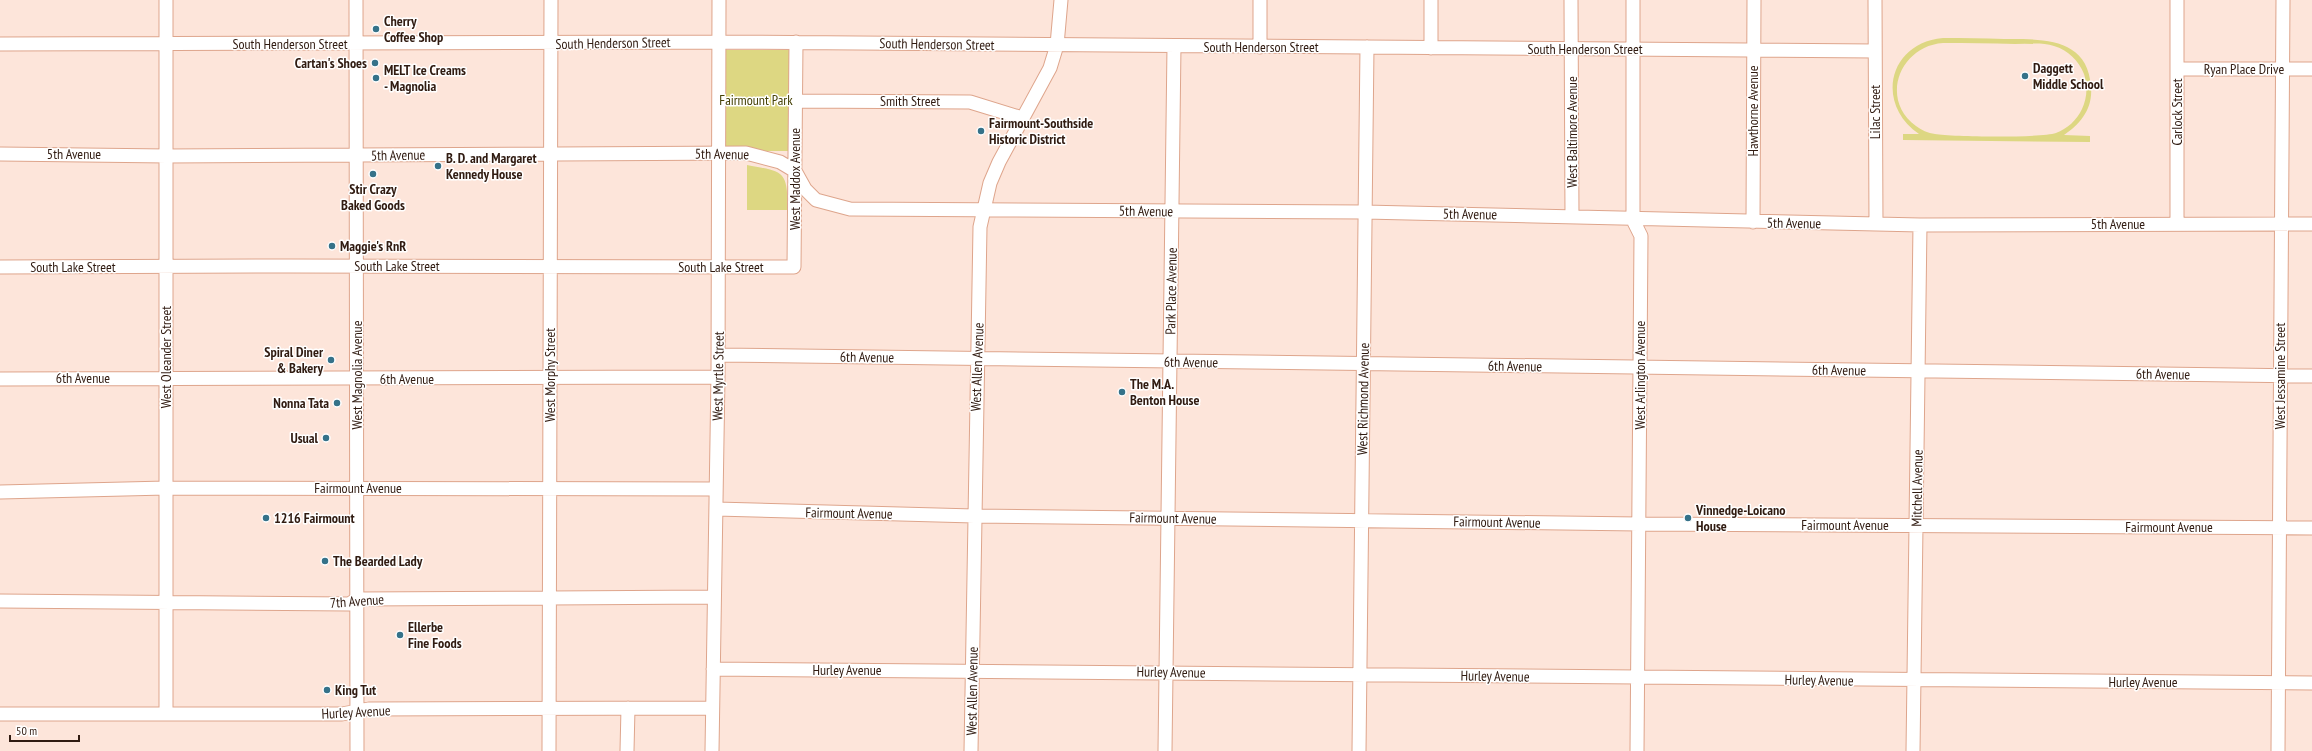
<svg xmlns="http://www.w3.org/2000/svg" width="2312" height="751" font-family="'PT Sans Narrow',sans-serif">
	<rect width="100%" height="100%" fill="#fde5da"/>
	<path fill="#ddd782" fill-rule="evenodd" d="M 1943,38 C 1963,38 1984,38 2004,39 C 2042,39 2088,37 2091,87 C 2093,109 2080,124 2064,135 L 2090,136 L 2090,142 L 1903,140 L 1903,134 L 1919,134 C 1875,104 1888,43 1943,38 ZM 1943,43 C 1967,43 1991,43 2015,44 C 2028,44 2042,42 2054,46 C 2068,50 2079,61 2084,74 C 2088,86 2087,98 2082,109 C 2077,120 2067,129 2056,133 C 2040,138 1953,137 1935,134 C 1928,133 1921,130 1916,126 C 1879,99 1900,46 1943,43 Z
		M 723,50 L 789,50 L 789,151 L 723,151 Z
		M 747,165 C 785,172 787,170 788,210 L 747,210 Z"/>
	<g fill="none" stroke-linecap="round" stroke-linejoin="round">
		<defs>
			<path id="minor" d="M 356,0 L 357,751
				M 1571,0 L 1572,217
				M 1633,0 L 1633,220 L 1641,236 L 1637,751
				M 1875,0 L 1876,224
				M 2177,0 L 2177,224
				M 0,44 L 719,42 L 1875,51
				M 1260,47 L 1260,0
				M 1431,48 L 1431,0
				M 2177,69 L 2312,69
				M 795,101 L 970,102 L 1022,118
				M 0,154 L 167,156 L 746,153 L 780,162 L 795,171 L 805,189 L 816,200 L 850,209 L 1365,212 L 1920,225 L 2312,224
				M 1753,222 L 1754,0
				M 0,267 L 290,266 L 794,267 L 796,42
				M 718,355 L 2312,376
				M 0,379 L 718,377
				M 0,492 L 166,488 L 716,489
				M 716,509 L 974,516 L 1639,524 L 2312,528
				M 0,601 L 349,604 L 357,599 L 713,597
				M 713,669 L 2312,683
				M 0,714 L 342,714 L 369,709 L 712,708
				M 166,714 L 166,0
				M 549,751 L 551,0
				M 627,751 L 628,708
				M 712,751 L 718,377 L 719,0
				M 971,751 L 980,227 L 990,183 L 999,162 L 1050,68 L 1057,45 L 1061,0
				M 1165,751 L 1174,46
				M 1359,751 L 1367,47
				M 1913,751 L 1920,225
				M 2278,751 L 2283,0"/>
		</defs>
		<use href="#minor" stroke="#dea58c" stroke-width="15"/>
		<use href="#minor" stroke="#fff" stroke-width="13"/>
	</g>
	<g fill="#357289" stroke="#fff" stroke-width="1.5">
		<circle cx="376" cy="29" r="4"/>
		<circle cx="375" cy="63" r="4"/>
		<circle cx="2025" cy="76" r="4"/>
		<circle cx="376" cy="78" r="4"/>
		<circle cx="981" cy="131" r="4"/>
		<circle cx="438" cy="166" r="4"/>
		<circle cx="373" cy="174" r="4"/>
		<circle cx="332" cy="246" r="4"/>
		<circle cx="331" cy="360" r="4"/>
		<circle cx="1122" cy="392" r="4"/>
		<circle cx="337" cy="403" r="4"/>
		<circle cx="326" cy="438" r="4"/>
		<circle cx="266" cy="518" r="4"/>
		<circle cx="1688" cy="518" r="4"/>
		<circle cx="325" cy="561" r="4"/>
		<circle cx="400" cy="635" r="4"/>
		<circle cx="327" cy="690" r="4"/>
	</g>
	<g text-anchor="middle" dominant-baseline="central" stroke-width="3" stroke-linejoin="round" paint-order="stroke">
		<g font-size="14" font-weight="bold" fill="#301b11" stroke="#fff" text-anchor="start">
			<text x="384" y="21">Cherry<tspan x="384" dy="16">Coffee Shop</tspan></text>
			<text x="367" y="63" text-anchor="end">Cartan's Shoes</text>
			<text x="2033" y="68">Daggett<tspan x="2033" dy="16">Middle School</tspan></text>
			<text x="384" y="70">MELT Ice Creams<tspan x="384" dy="16">- Magnolia</tspan></text>
			<text x="989" y="123">Fairmount-Southside<tspan x="989" dy="16">Historic District</tspan></text>
			<text x="446" y="158">B. D. and Margaret<tspan x="446" dy="16">Kennedy House</tspan></text>
			<text x="373" y="189" text-anchor="middle">Stir Crazy<tspan x="373" dy="16">Baked Goods</tspan></text>
			<text x="340" y="246">Maggie's RnR</text>
			<text x="323" y="352" text-anchor="end">Spiral Diner<tspan x="323" dy="16">&amp; Bakery</tspan></text>
			<text x="1130" y="384">The M.A.<tspan x="1130" dy="16">Benton House</tspan></text>
			<text x="329" y="403" text-anchor="end">Nonna Tata</text>
			<text x="318" y="438" text-anchor="end">Usual</text>
			<text x="1696" y="510">Vinnedge-Loicano<tspan x="1696" dy="16">House</tspan></text>
			<text x="274" y="518">1216 Fairmount</text>
			<text x="333" y="561">The Bearded Lady</text>
			<text x="408" y="627">Ellerbe<tspan x="408" dy="16">Fine Foods</tspan></text>
			<text x="335" y="690">King Tut</text>
		</g>
		<g font-size="14" fill="#301b11" stroke="#fff">
			<text transform="translate(613 43) rotate(-1)">South Henderson Street</text>
			<text x="290" y="44">South Henderson Street</text>
			<text transform="translate(937 44) rotate(1)">South Henderson Street</text>
			<text x="1261" y="47">South Henderson Street</text>
			<text x="1585" y="49">South Henderson Street</text>
			<text x="2244" y="69">Ryan Place Drive</text>
			<text x="910" y="101">Smith Street</text>
			<text transform="translate(1753 111) rotate(-90)">Hawthorne Avenue</text>
			<text transform="translate(1875 112) rotate(-90)">Lilac Street</text>
			<text transform="translate(2177 112) rotate(-90)">Carlock Street</text>
			<text transform="translate(1572 132) rotate(-90)">West Baltimore Avenue</text>
			<text x="74" y="154">5th Avenue</text>
			<text transform="translate(722 154) rotate(1)">5th Avenue</text>
			<text transform="translate(398 155) rotate(-1)">5th Avenue</text>
			<text transform="translate(795 179) rotate(-90)">West Maddox Avenue</text>
			<text transform="translate(1146 211) rotate(1)">5th Avenue</text>
			<text transform="translate(1470 214) rotate(1)">5th Avenue</text>
			<text transform="translate(1794 223) rotate(1)">5th Avenue</text>
			<text x="2118" y="224">5th Avenue</text>
			<text x="397" y="266">South Lake Street</text>
			<text x="73" y="267">South Lake Street</text>
			<text x="721" y="267">South Lake Street</text>
			<text transform="translate(1171 291) rotate(-89)">Park Place Avenue</text>
			<text transform="translate(166 357) rotate(-90)">West Oleander Street</text>
			<text transform="translate(867 357) rotate(1)">6th Avenue</text>
			<text transform="translate(1191 362) rotate(1)">6th Avenue</text>
			<text transform="translate(1515 366) rotate(1)">6th Avenue</text>
			<text transform="translate(977 367) rotate(-88)">West Allen Avenue</text>
			<text transform="translate(1839 370) rotate(1)">6th Avenue</text>
			<text transform="translate(2163 374) rotate(1)">6th Avenue</text>
			<text transform="translate(357 375) rotate(-90)">West Magnolia Avenue</text>
			<text transform="translate(550 375) rotate(-90)">West Morphy Street</text>
			<text transform="translate(1640 375) rotate(-90)">West Arlington Avenue</text>
			<text transform="translate(718 376) rotate(-89)">West Myrtle Street</text>
			<text transform="translate(2280 376) rotate(-90)">West Jessamine Street</text>
			<text x="83" y="378">6th Avenue</text>
			<text x="407" y="379">6th Avenue</text>
			<text transform="translate(1363 399) rotate(-89)">West Richmond Avenue</text>
			<text x="358" y="488">Fairmount Avenue</text>
			<text transform="translate(1917 488) rotate(-89)">Mitchell Avenue</text>
			<text transform="translate(849 513) rotate(1)">Fairmount Avenue</text>
			<text transform="translate(1173 518) rotate(1)">Fairmount Avenue</text>
			<text transform="translate(1497 522) rotate(1)">Fairmount Avenue</text>
			<text x="1845" y="525">Fairmount Avenue</text>
			<text x="2169" y="527">Fairmount Avenue</text>
			<text transform="translate(357 601) rotate(-4)">7th Avenue</text>
			<text x="847" y="670">Hurley Avenue</text>
			<text transform="translate(1171 672) rotate(1)">Hurley Avenue</text>
			<text transform="translate(1495 676) rotate(1)">Hurley Avenue</text>
			<text transform="translate(1819 680) rotate(1)">Hurley Avenue</text>
			<text x="2143" y="682">Hurley Avenue</text>
			<text transform="translate(972 691) rotate(-89)">West Allen Avenue</text>
			<text transform="translate(356 712) rotate(-3)">Hurley Avenue</text>
		</g>
		<g font-size="14" fill="#454005" stroke="#fff">
			<text x="756" y="100">Fairmount Park</text>
		</g>
	</g>
	<path d="M10 735v6h69v-6" fill="none" stroke="#301b11" stroke-width="2"/>
	<text x="16" y="735" font-size="12" fill="#301b11" stroke="#ffffff" stroke-width="3" paint-order="stroke">50 m</text>
</svg>
